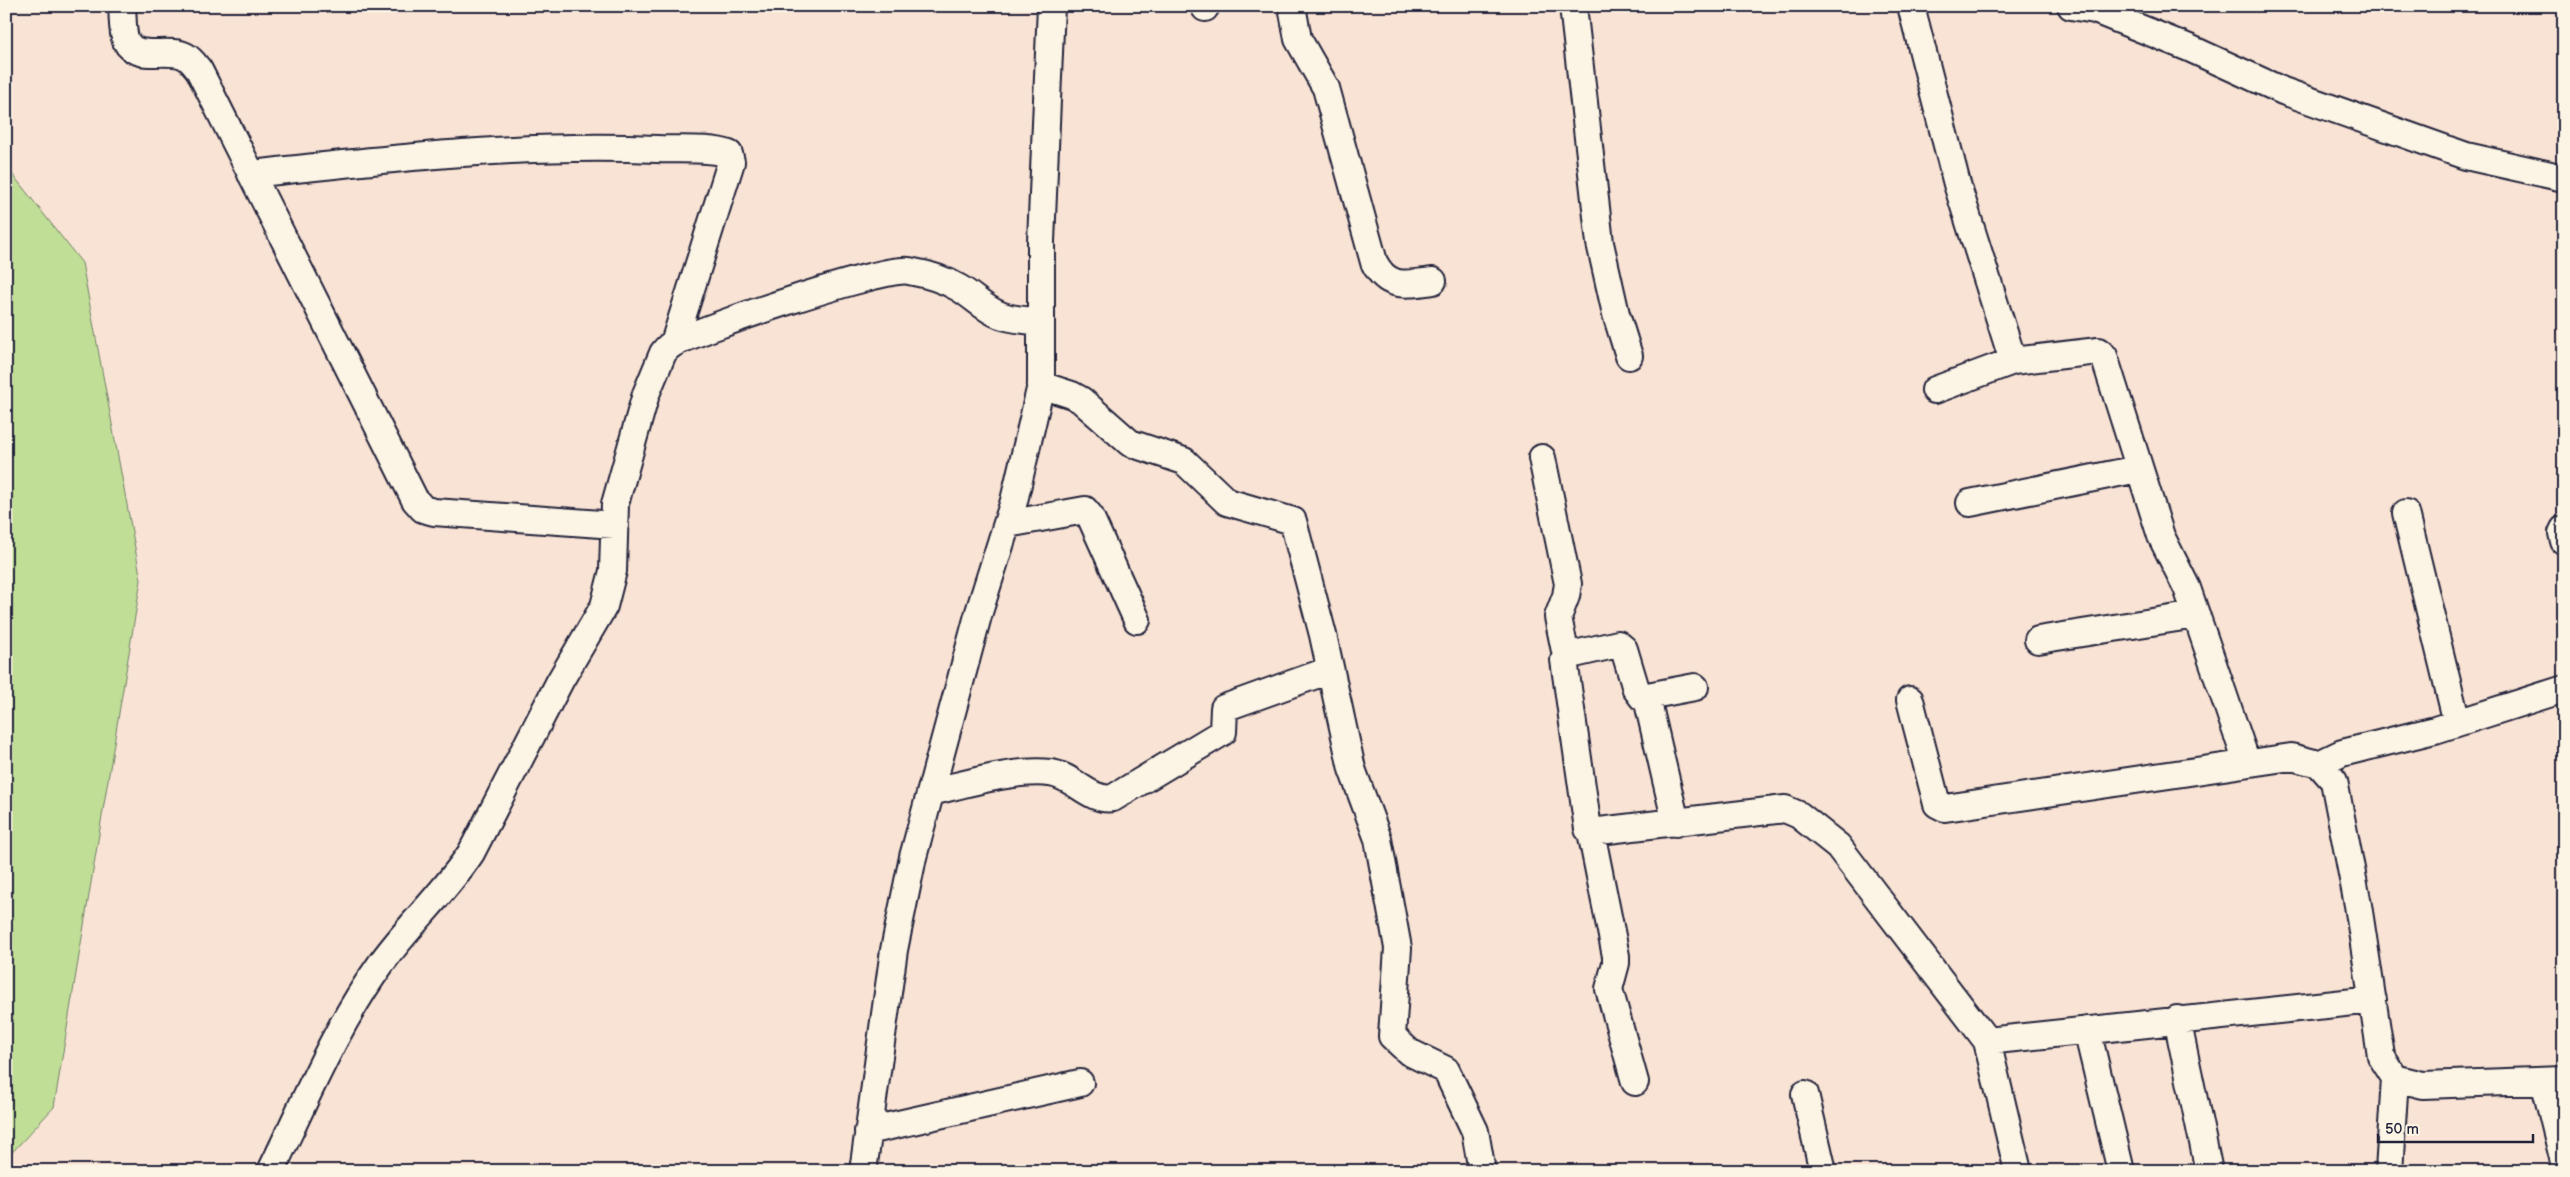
<svg xmlns="http://www.w3.org/2000/svg" width="2570" height="1177" font-family="'Balsamiq Sans',sans-serif">
	<rect width="100%" height="100%" fill="#f9e3d4"/>
	<filter id="ink" filterUnits="userSpaceOnUse"><feTurbulence type="fractalNoise" baseFrequency=".02" numOctaves="2"/><feDisplacementMap in="SourceGraphic" scale="10" xChannelSelector="R" yChannelSelector="G"/><feConvolveMatrix kernelMatrix="1 2 1 2 8 2 1 2 1" color-interpolation-filters="sRGB"/></filter>
	<g filter="url(#ink)">
		<path fill="#c0de96" stroke="#718068" d="M 6,166 L 82,263 L 141,580 L 54,1107 L 6,1159 Z"/>
		<g fill="none" stroke-linecap="round" stroke-linejoin="round">
			<defs>
				<path id="minor" d="M 122,6 C 123,16 122,32 126,41 C 136,62 168,47 185,56 C 191,59 195,65 199,70 L 415,500 L 423,509 L 434,512 L 615,525
					M 1205,6 L 1205,8
					M 1292,6 L 1298,39 L 1326,88 L 1374,262 C 1388,290 1407,284 1433,281
					M 1573,6 L 1600,243 L 1616,314 L 1629,356
					M 1911,6 L 1957,184 L 2013,361 L 2098,351 L 2104,356 L 2161,536 L 2187,588 L 2247,763
					M 2071,6 L 2095,10 L 2189,48 L 2283,91 L 2466,156 L 2564,178
					M 251,174 C 386,159 521,143 657,149 C 677,150 711,147 729,154 L 731,162 L 674,343
					M 1041,385 L 1072,395 L 1081,400 L 1130,443 L 1184,461 L 1227,502 L 1293,521 L 1323,635 L 1352,769 L 1378,839 L 1398,948 L 1392,1036 L 1409,1052 L 1446,1070 L 1475,1131 L 1482,1171
					M 1935,390 L 2013,361
					M 1542,458 L 1568,584 L 1566,596 L 1558,617 L 1566,656
					M 1970,503 L 2138,469
					M 2406,513 L 2457,723
					M 1007,524 L 1085,510 L 1090,516 L 1137,620
					M 2564,529 L 2562,533 L 2564,541
					M 2038,640 L 2196,615
					M 1695,687 L 1642,697 L 1636,689 L 1624,649 L 1618,644 L 1566,656 L 1564,660 L 1588,829 L 1591,832 L 1785,809 L 1799,815 L 1838,846 L 1987,1041 L 2018,1171
					M 1647,698 L 1676,823
					M 1910,700 L 1937,804 L 1945,808 L 2291,757 L 2319,764 L 2334,781 L 2358,905 L 2381,1056 L 2395,1078 L 2423,1085 L 2564,1080
					M 2319,764 L 2342,753 L 2435,730 L 2564,689
					M 931,792 C 966,784 1013,769 1050,773 C 1073,775 1089,802 1113,798 L 1223,732 L 1224,708 L 1330,670
					M 1591,832 L 1616,956 L 1616,963 L 1609,989 L 1635,1082
					M 2177,1019 L 2209,1171
					M 2087,1030 L 2121,1171
					M 1987,1041 L 2373,1000
					M 2544,1081 L 2564,1162
					M 1805,1094 L 1823,1171
					M 868,1131 L 1080,1083
					M 271,1171 C 305,1101 335,1028 380,965 C 408,926 444,893 471,853 L 560,681 L 604,606 L 613,571 L 615,504 L 646,394 L 663,353 C 666,349 670,345 674,343 C 704,328 883,266 909,271 C 926,274 944,279 959,288 C 973,296 984,309 1000,315 C 1012,320 1028,320 1041,322
					M 863,1171 L 894,950 L 913,857 L 979,612 L 1014,501 L 1041,385 L 1041,241 L 1051,6
					M 2389,1171 L 2395,1078"/>
			</defs>
			<use href="#minor" stroke="#22223b" stroke-width="30"/>
			<use href="#minor" stroke="#fcf5e5" stroke-width="26"/>
		</g>
	</g>
	<rect width="2570" height="1177" fill="none" stroke="#fcf5e5" stroke-width="25"/>
	<rect x="12" y="12" width="2545" height="1152" fill="none" stroke="#22223b" stroke-width="2" filter="url(#ink)"/>
	<path d="M2378 1134v8h155v-8" fill="none" stroke="#22223b" stroke-width="2.5"/>
	<text x="2385" y="1134" font-size="15" fill="#22223b" stroke="#fcf5e5" stroke-width="4" paint-order="stroke">50 m</text>
</svg>
